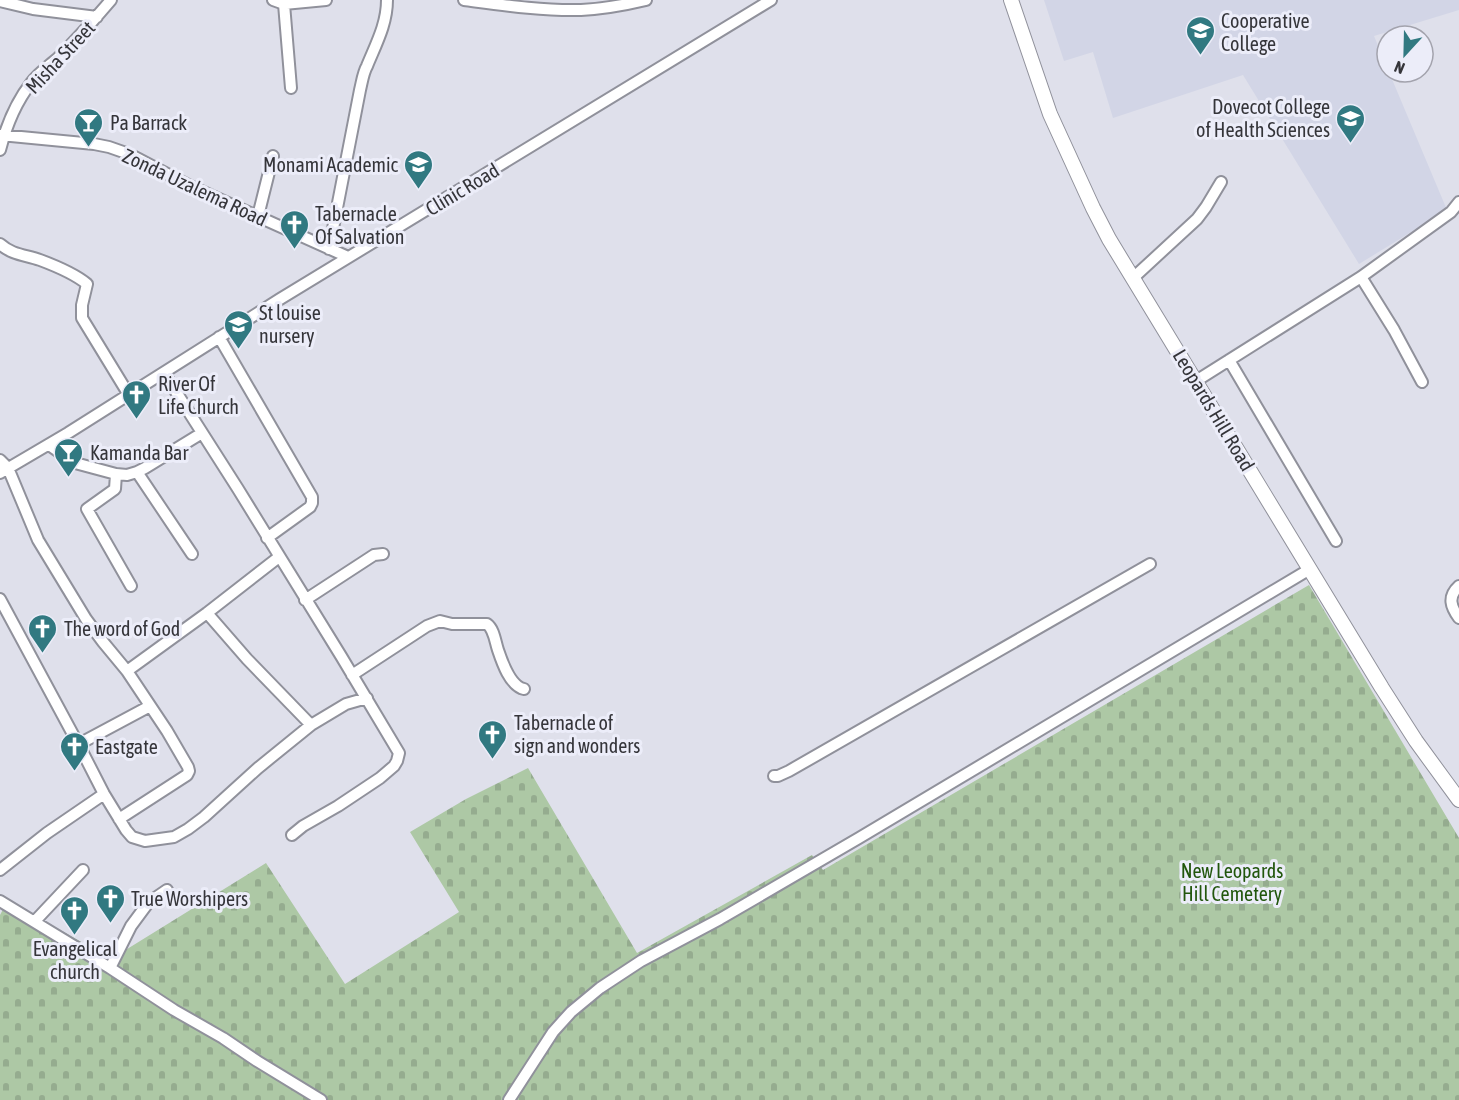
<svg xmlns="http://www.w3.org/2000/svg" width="1459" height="1100" font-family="'Asap Condensed',sans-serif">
	<defs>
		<pattern id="cemetery-stones" width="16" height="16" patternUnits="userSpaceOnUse" patternTransform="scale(1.5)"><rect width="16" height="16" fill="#adc8a5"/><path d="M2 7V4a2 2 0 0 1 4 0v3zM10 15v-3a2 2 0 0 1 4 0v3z" fill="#95ac8f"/></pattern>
	</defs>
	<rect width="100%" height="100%" fill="#dfe0eb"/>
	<path fill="#d2d5e6" d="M 1044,0 L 1459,0 L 1459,10 L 1374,36 L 1387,67 L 1387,72 L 1389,72 L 1447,210 L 1359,264 L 1243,75 L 1113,118 L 1093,52 L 1064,61 Z"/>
	<path fill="url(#cemetery-stones)" d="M 1309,585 L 1459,838 L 1459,1100 L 0,1100 L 0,915 L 8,900 L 111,959 L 266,863 L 345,984 L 459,912 L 410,832 L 466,799 L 528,768 L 637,953 L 812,855 L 823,870 Z"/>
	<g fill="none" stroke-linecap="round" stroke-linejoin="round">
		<defs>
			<path id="minor" d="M 273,0 L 284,4 L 326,0
				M 464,0 C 502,5 542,11 581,10 C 603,9 625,5 646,0
				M 0,1 L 33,9 L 97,17
				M 284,4 L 291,88
				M 0,135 L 94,144 L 109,147 L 129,154 L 190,186 L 348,257
				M 0,150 C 6,127 16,102 31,83 C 38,73 49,66 58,58 C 77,39 94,20 111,0
				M 258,216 L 273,156
				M 0,244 C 12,255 26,255 40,260 C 56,266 75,274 87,284 L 82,305 L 82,318 L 129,395
				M 329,249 L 360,90 C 362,82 363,73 367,66 C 376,44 387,24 387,0
				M 1361,277 L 1394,330 L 1422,382
				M 1133,278 L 1197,219 L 1206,207 L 1221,182
				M 219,337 L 312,497 L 312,503 L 310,507 L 267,538
				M 1229,360 L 1336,541
				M 164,373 L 238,489 L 341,656 L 399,753 L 397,761 L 394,766 L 380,778 L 338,806 L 303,826 L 292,835
				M 1196,381 L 1361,277 L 1451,212 L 1459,202
				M 49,445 L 75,463 L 116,474 L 127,475 L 137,472 L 145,468 L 202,433
				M 0,460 L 8,468 L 38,540 L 86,619 L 103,642 L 127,671 L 167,731 L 188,767 L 189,771 L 187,775 L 119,819
				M 137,472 L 192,554
				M 0,473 L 68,433 L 280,299 L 771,0
				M 116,474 L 115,489 L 87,509 L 131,586
				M 1459,586 C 1447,597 1451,607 1459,618
				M 0,599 L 83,753 L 104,794 L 126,830 L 132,837 L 145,841 L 174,837 L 188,829 L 204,817 L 258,768 L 311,725 L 346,704 L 367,698
				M 305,600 L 374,555 L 383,554
				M 207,613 L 247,659 L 311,725
				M 127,671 L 207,613 L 279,557
				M 352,675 L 427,626 L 440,621 L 452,624 L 487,624 C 494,629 495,641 498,650 C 502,662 510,686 524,689
				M 79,744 L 150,706
				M 774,776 L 778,776 L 789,771 L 1150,564
				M 0,870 L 47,833 L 104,794
				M 0,901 L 110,968 L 174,1010 L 223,1038 L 257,1061 L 321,1100
				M 35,921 L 83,870
				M 110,968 L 131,926 L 148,903 L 167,890
				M 509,1100 L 553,1032 L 571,1012 L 600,988 L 641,961 L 720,919 L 859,838 L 1310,569"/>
			<path id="major" d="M 1011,0 L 1050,114 L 1093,208 L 1109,239 L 1382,688 L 1416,741 L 1459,800"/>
		</defs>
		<use href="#minor" stroke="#90919b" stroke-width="14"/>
		<use href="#major" stroke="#90919b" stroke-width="16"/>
		<use href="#minor" stroke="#fff" stroke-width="10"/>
		<use href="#major" stroke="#fff" stroke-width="14"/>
	</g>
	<defs>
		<symbol id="university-pin" viewBox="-11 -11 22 30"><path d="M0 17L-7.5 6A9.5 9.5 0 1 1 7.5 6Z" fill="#317981" stroke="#ecedf9"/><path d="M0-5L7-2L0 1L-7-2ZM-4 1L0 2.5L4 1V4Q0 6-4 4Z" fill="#fff"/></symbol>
		<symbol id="bar-pin" viewBox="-11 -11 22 30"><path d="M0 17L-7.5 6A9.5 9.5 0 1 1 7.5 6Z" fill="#317981" stroke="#ecedf9"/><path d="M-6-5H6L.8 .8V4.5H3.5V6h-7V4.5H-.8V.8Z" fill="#fff"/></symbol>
		<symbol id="school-pin" viewBox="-11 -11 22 30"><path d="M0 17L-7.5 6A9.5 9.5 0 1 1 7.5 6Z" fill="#317981" stroke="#ecedf9"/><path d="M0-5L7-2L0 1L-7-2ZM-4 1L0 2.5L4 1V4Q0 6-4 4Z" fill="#fff"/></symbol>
		<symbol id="church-pin" viewBox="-11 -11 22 30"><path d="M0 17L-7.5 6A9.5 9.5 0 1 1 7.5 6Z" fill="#317981" stroke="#ecedf9"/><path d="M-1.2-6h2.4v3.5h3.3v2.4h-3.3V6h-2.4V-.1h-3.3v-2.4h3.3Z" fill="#fff"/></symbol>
	</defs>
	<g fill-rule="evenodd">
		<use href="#university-pin" x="1184" y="14" width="33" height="45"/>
		<use href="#university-pin" x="1334" y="102" width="33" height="45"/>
		<use href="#bar-pin" x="72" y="106" width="33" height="45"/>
		<use href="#school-pin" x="402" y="148" width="33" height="45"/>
		<use href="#church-pin" x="278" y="208" width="33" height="45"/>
		<use href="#school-pin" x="222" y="308" width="33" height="45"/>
		<use href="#church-pin" x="120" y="378" width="33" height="45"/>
		<use href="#bar-pin" x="52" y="436" width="33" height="45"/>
		<use href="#church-pin" x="26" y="612" width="33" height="45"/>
		<use href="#church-pin" x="476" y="718" width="33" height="45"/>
		<use href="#church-pin" x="58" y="730" width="33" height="45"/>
		<use href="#church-pin" x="94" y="882" width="33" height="45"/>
		<use href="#church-pin" x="58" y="894" width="33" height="45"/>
	</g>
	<g text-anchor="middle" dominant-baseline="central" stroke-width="6" stroke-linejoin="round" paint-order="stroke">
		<g font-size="20" fill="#35353a" stroke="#ecedf9" text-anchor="start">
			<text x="1221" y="20">Cooperative<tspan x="1221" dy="23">College</tspan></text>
			<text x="1330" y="106" text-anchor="end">Dovecot College<tspan x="1330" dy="23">of Health Sciences</tspan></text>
			<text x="110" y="122">Pa Barrack</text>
			<text x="398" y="164" text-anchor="end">Monami Academic</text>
			<text x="315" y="213">Tabernacle<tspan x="315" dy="23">Of Salvation</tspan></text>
			<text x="259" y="312">St louise<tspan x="259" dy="23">nursery</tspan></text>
			<text x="158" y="383">River Of<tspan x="158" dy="23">Life Church</tspan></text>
			<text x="90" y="452">Kamanda Bar</text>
			<text x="64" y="628">The word of God</text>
			<text x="514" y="722">Tabernacle of<tspan x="514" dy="23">sign and wonders</tspan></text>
			<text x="95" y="746">Eastgate</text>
			<text x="131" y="898">True Worshipers</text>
			<text x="75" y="948" text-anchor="middle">Evangelical<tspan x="75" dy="23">church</tspan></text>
		</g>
		<g font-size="20" fill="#35353a" stroke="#ecedf9">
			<text transform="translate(60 57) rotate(-47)">Misha Street</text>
			<text transform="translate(195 187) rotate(25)">Zonda Uzalema Road</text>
			<text transform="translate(462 189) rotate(-31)">Clinic Road</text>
			<text transform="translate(1214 410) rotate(59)">Leopards Hill Road</text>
		</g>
		<g font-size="20" fill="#21560c" stroke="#ecedf9">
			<text x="1232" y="870">New Leopards<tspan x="1232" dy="23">Hill Cemetery</tspan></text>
		</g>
	</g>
	<g transform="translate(1405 54) rotate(202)"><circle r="28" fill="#ecedf9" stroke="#a3a3ad" stroke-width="1.5"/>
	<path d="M0-4.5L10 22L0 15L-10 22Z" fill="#317981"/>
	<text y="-9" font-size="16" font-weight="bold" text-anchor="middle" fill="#35353a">N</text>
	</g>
</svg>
